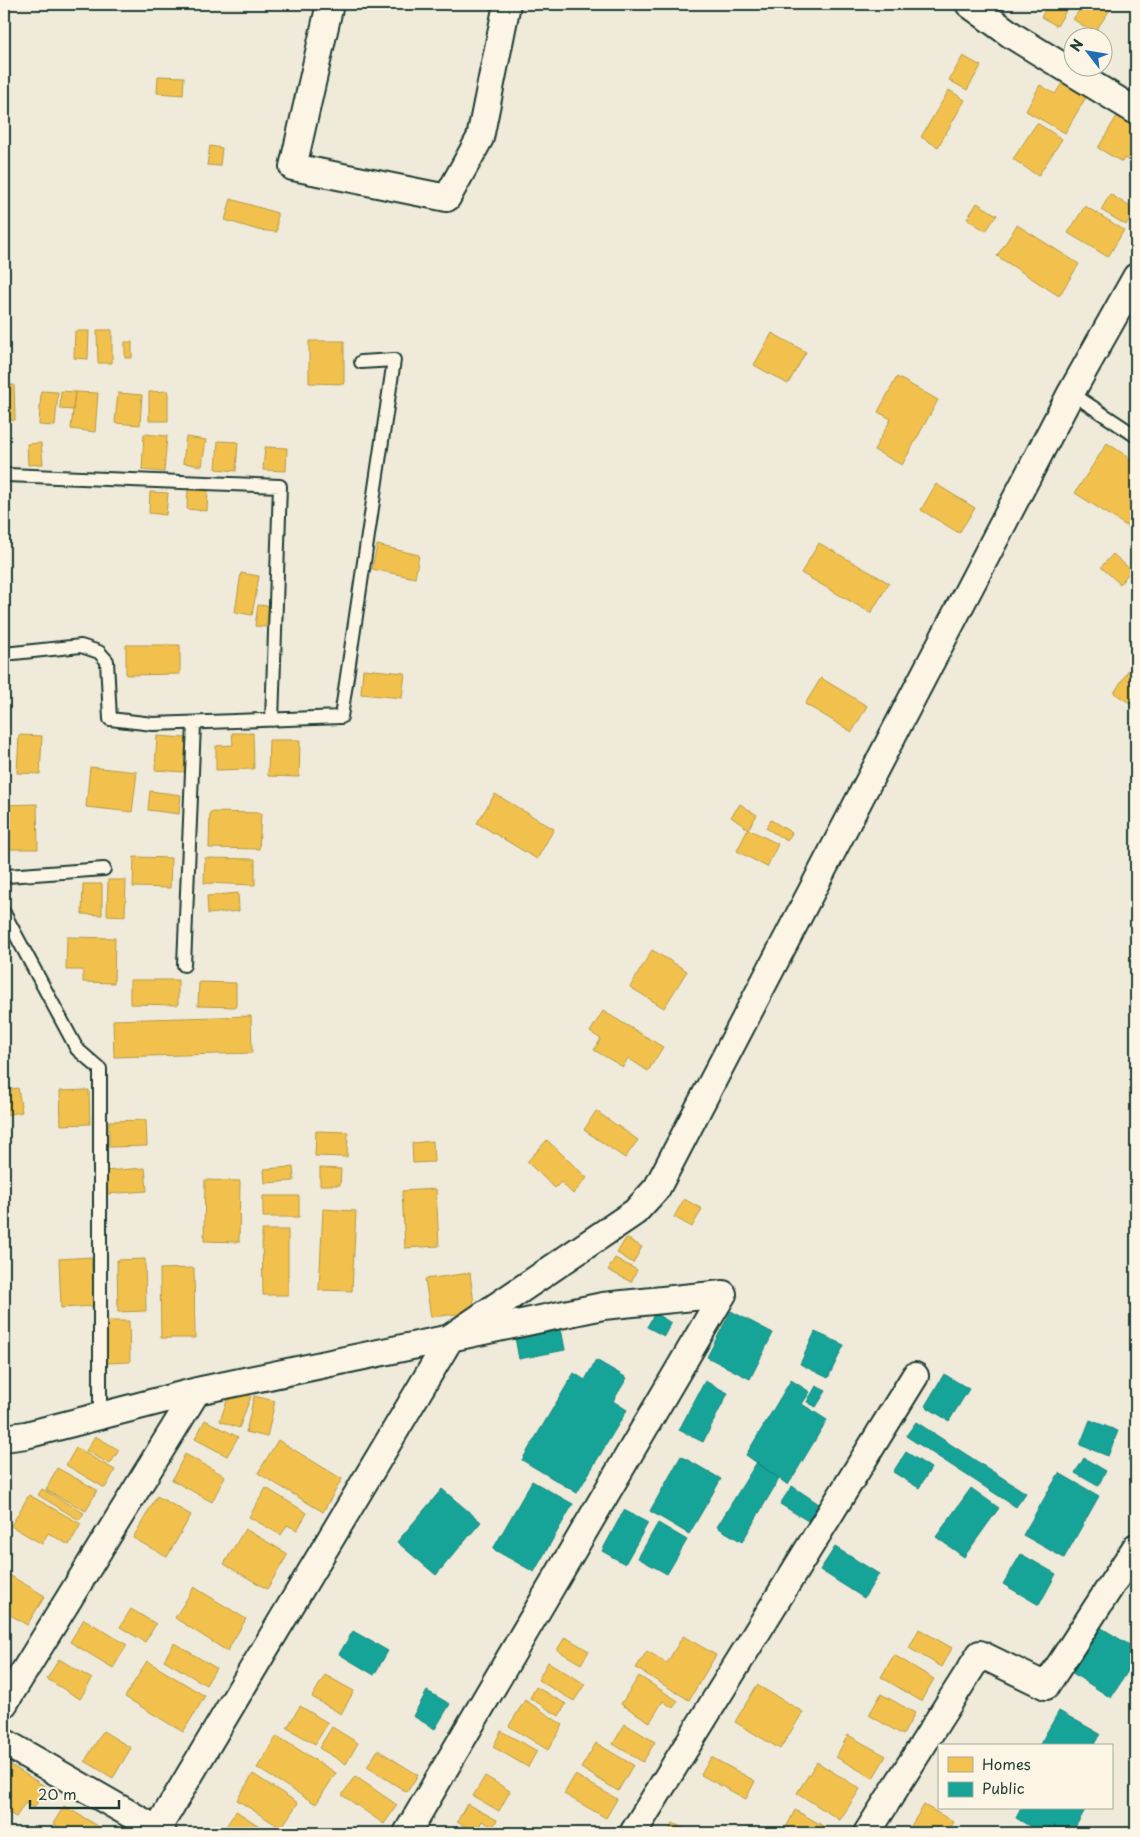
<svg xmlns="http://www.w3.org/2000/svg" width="1140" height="1837" font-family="'Playpen Sans',sans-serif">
	<rect width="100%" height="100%" fill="#efeada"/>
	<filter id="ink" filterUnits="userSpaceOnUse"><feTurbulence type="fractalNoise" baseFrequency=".02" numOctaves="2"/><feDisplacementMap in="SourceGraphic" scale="10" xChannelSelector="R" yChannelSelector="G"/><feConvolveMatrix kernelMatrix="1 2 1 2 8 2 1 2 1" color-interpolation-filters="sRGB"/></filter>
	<g filter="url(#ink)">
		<path fill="#f2c14e" stroke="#b39946" d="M 1049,4 L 1070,4 L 1057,26 L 1041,17 Z
			M 1084,4 L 1114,4 L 1094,33 L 1073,19 Z
			M 963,56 L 981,66 L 967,90 L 949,80 Z
			M 158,76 L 184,77 L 183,95 L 157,93 Z
			M 1062,83 L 1086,97 L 1065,133 L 1026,111 L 1040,85 L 1055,94 Z
			M 949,90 L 965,100 L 938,147 L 921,137 Z
			M 1117,116 L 1136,128 L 1136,165 L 1124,158 L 1122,162 L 1098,148 Z
			M 1037,123 L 1062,139 L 1038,176 L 1013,159 Z
			M 210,146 L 222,148 L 220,166 L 207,165 Z
			M 1110,194 L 1135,210 L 1126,225 L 1101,210 Z
			M 231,199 L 277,213 L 277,232 L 258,230 L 225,220 Z
			M 977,203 L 997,215 L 986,231 L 967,219 Z
			M 1085,206 L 1124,230 L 1108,257 L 1068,233 Z
			M 1017,225 L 1079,264 L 1059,296 L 997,256 Z
			M 97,330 L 112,330 L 112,363 L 98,363 Z
			M 75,331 L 89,331 L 88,359 L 74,358 Z
			M 772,333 L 806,352 L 788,384 L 754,365 Z
			M 309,341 L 344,341 L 344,384 L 309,383 Z
			M 125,342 L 132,342 L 132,358 L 125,358 Z
			M 897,377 L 938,400 L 902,465 L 874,450 L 891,419 L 878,412 Z
			M 4,385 L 14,385 L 15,420 L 4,421 Z
			M 41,391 L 58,392 L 55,426 L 39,425 Z
			M 61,391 L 75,392 L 73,410 L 60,409 Z
			M 168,391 L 168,421 L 149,421 L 149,392 Z
			M 75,392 L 98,393 L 95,432 L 71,429 Z
			M 118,393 L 142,395 L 140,425 L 115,423 Z
			M 1136,397 L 1136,411 L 1130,407 Z
			M 144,434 L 167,436 L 164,472 L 142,470 Z
			M 186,437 L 206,440 L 202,466 L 183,463 Z
			M 218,441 L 238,442 L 236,471 L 216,469 Z
			M 41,443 L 43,464 L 28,465 L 27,444 Z
			M 1107,443 L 1136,462 L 1136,532 L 1075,493 Z
			M 265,447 L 287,448 L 286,471 L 263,470 Z
			M 936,484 L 975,508 L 959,533 L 921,510 Z
			M 188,488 L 208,490 L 207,511 L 187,509 Z
			M 150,492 L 168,493 L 166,515 L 149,513 Z
			M 819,543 L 889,583 L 871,613 L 801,573 Z
			M 377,545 L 419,555 L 415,578 L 372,569 Z
			M 1113,554 L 1131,570 L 1120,584 L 1101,567 Z
			M 241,573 L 259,576 L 252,615 L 235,612 Z
			M 258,605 L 269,606 L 266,627 L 255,626 Z
			M 126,645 L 180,645 L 180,674 L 126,675 Z
			M 1136,658 L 1136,707 L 1114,693 Z
			M 363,669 L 405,673 L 402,698 L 361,694 Z
			M 821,678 L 867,706 L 852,732 L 805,704 Z
			M 232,733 L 253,733 L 254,769 L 216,770 L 216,746 L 233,745 Z
			M 19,735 L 42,736 L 40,774 L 17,773 Z
			M 157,736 L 186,738 L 184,772 L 155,770 Z
			M 269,740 L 300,740 L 299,777 L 268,776 Z
			M 90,767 L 137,772 L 132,812 L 86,807 Z
			M 150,791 L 181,795 L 179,814 L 148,810 Z
			M 495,794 L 554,829 L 537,859 L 477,823 Z
			M 37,804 L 38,849 L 4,849 L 4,805 Z
			M 740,804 L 757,815 L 748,829 L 731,817 Z
			M 210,812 L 261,813 L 259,849 L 209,848 Z
			M 771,820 L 792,833 L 787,841 L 766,828 Z
			M 748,829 L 778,844 L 767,867 L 737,851 Z
			M 134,857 L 171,858 L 170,888 L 133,887 Z
			M 205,858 L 255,859 L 255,885 L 204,883 Z
			M 108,880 L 126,880 L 125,916 L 107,915 Z
			M 83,884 L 102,884 L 102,915 L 82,914 Z
			M 238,893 L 239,911 L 208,914 L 207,896 Z
			M 67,937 L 115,938 L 114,983 L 83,982 L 83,970 L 66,970 Z
			M 652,950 L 687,971 L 664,1008 L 630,987 Z
			M 130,980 L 178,980 L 178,1005 L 130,1004 Z
			M 199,982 L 236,983 L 236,1007 L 198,1006 Z
			M 603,1011 L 663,1047 L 648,1071 L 628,1058 L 623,1067 L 594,1050 L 601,1039 L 590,1032 Z
			M 251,1016 L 252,1053 L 114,1057 L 113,1020 Z
			M 18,1088 L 22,1112 L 4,1115 L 4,1090 Z
			M 89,1090 L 90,1124 L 61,1125 L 60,1091 Z
			M 596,1111 L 638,1140 L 625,1158 L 584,1130 Z
			M 146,1120 L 147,1146 L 109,1147 L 109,1121 Z
			M 316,1131 L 348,1132 L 347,1157 L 315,1156 Z
			M 547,1140 L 587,1178 L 573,1194 L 561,1182 L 555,1188 L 527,1162 Z
			M 433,1141 L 434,1162 L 413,1163 L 412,1143 Z
			M 293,1167 L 294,1181 L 265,1183 L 264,1169 Z
			M 145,1168 L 147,1191 L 106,1194 L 104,1171 Z
			M 320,1168 L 341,1169 L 340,1185 L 320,1185 Z
			M 205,1180 L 240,1181 L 239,1242 L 204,1241 Z
			M 436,1189 L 439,1246 L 405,1248 L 402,1191 Z
			M 263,1196 L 299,1196 L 299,1217 L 263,1217 Z
			M 684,1199 L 702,1209 L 692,1227 L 674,1217 Z
			M 323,1209 L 356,1211 L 352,1291 L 319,1290 Z
			M 262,1230 L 288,1230 L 288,1295 L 263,1295 Z
			M 626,1238 L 642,1247 L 633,1263 L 617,1253 Z
			M 91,1257 L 94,1306 L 61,1308 L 59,1259 Z
			M 615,1258 L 637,1270 L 631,1282 L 608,1270 Z
			M 145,1259 L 146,1311 L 118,1312 L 117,1260 Z
			M 194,1268 L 195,1338 L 161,1338 L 160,1269 Z
			M 470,1273 L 475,1312 L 431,1317 L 425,1279 Z
			M 106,1321 L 129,1321 L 130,1362 L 107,1363 Z
			M 231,1389 L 251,1396 L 239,1428 L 220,1421 Z
			M 254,1396 L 275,1401 L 267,1437 L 246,1432 Z
			M 205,1420 L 238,1437 L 227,1456 L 195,1439 Z
			M 95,1436 L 119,1450 L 110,1464 L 86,1451 Z
			M 278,1440 L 342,1479 L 323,1512 L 258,1473 Z
			M 76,1448 L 115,1470 L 105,1488 L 66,1465 Z
			M 185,1454 L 225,1476 L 212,1502 L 172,1480 Z
			M 57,1468 L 97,1490 L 86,1511 L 46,1490 Z
			M 266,1488 L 307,1513 L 297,1530 L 287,1525 L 281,1535 L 249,1517 Z
			M 42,1489 L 84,1513 L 79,1520 L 38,1495 Z
			M 29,1495 L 81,1524 L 69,1545 L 48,1533 L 42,1544 L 11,1526 Z
			M 157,1496 L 191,1515 L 167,1557 L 133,1538 Z
			M 245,1529 L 288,1554 L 267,1589 L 224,1564 Z
			M 4,1572 L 45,1596 L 27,1625 L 4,1611 Z
			M 194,1587 L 246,1619 L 227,1651 L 175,1618 Z
			M 131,1609 L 156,1624 L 145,1642 L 120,1627 Z
			M 84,1619 L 127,1645 L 113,1668 L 70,1642 Z
			M 919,1629 L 952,1648 L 942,1667 L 909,1648 Z
			M 683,1636 L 716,1655 L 689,1700 L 636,1668 L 647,1651 L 667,1663 Z
			M 565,1637 L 589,1651 L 581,1664 L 557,1650 Z
			M 174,1643 L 216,1668 L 206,1685 L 164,1660 Z
			M 894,1655 L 934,1679 L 921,1701 L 881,1677 Z
			M 59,1659 L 92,1679 L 80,1699 L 47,1679 Z
			M 147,1661 L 205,1696 L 183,1732 L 125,1697 Z
			M 548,1662 L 585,1684 L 574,1701 L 538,1680 Z
			M 325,1675 L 354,1691 L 341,1714 L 312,1697 Z
			M 639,1676 L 678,1701 L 673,1708 L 663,1701 L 650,1722 L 621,1704 Z
			M 757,1685 L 803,1712 L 780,1749 L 735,1722 Z
			M 536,1687 L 566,1704 L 559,1716 L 530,1698 Z
			M 881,1694 L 915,1713 L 903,1735 L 869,1715 Z
			M 525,1700 L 563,1725 L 548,1750 L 509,1726 Z
			M 300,1706 L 328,1723 L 315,1744 L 287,1728 Z
			M 625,1724 L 655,1742 L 643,1762 L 613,1744 Z
			M 332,1727 L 358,1743 L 346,1764 L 319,1748 Z
			M 103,1731 L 131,1748 L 113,1778 L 85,1761 Z
			M 501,1731 L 537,1751 L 528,1767 L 493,1747 Z
			M 848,1735 L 886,1756 L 873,1778 L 836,1757 Z
			M 277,1736 L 336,1773 L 316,1804 L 257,1768 Z
			M 596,1743 L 633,1765 L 618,1791 L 581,1768 Z
			M 378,1750 L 418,1775 L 407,1792 L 367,1767 Z
			M 711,1757 L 755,1781 L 746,1799 L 701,1775 Z
			M 4,1761 L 46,1787 L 34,1808 L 25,1803 L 16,1817 L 4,1810 Z
			M 817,1762 L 860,1789 L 840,1820 L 797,1793 Z
			M 253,1774 L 298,1803 L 281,1828 L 237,1800 Z
			M 575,1775 L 617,1799 L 606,1818 L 564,1794 Z
			M 355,1776 L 397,1805 L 384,1824 L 342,1795 Z
			M 485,1776 L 510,1791 L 499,1811 L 473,1796 Z
			M 467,1804 L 497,1820 L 493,1827 L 482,1821 L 476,1832 L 457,1822 Z
			M 924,1805 L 954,1822 L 947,1833 L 924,1833 L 911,1826 Z
			M 64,1806 L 110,1833 L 59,1833 L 62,1829 L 53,1824 Z
			M 795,1810 L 825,1827 L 822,1833 L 792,1833 L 785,1830 Z
			M 236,1811 L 270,1833 L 222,1833 Z
			M 673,1823 L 693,1833 L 668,1833 Z
			M 348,1827 L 358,1833 L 344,1833 Z"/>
		<path fill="#17a398" stroke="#19847a" d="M 731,1311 L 773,1333 L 750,1379 L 707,1357 Z
			M 655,1313 L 671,1323 L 664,1336 L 647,1327 Z
			M 560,1323 L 565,1350 L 519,1359 L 514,1332 Z
			M 815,1332 L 844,1345 L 828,1378 L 800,1364 Z
			M 596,1360 L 627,1378 L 613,1401 L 627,1410 L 577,1493 L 522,1460 L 574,1373 L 585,1380 Z
			M 944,1374 L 969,1389 L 949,1421 L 925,1406 Z
			M 791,1380 L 810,1392 L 802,1404 L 827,1420 L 788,1485 L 746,1455 Z
			M 705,1381 L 728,1393 L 703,1442 L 679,1430 Z
			M 816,1386 L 826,1391 L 816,1407 L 807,1402 Z
			M 1090,1420 L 1118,1431 L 1108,1456 L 1080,1445 Z
			M 916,1422 L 1026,1493 L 1016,1507 L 906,1436 Z
			M 1136,1439 L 1136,1464 L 1128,1460 Z
			M 906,1452 L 931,1468 L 919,1488 L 893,1472 Z
			M 681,1456 L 721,1479 L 689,1534 L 650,1511 Z
			M 1084,1458 L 1106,1471 L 1098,1486 L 1075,1473 Z
			M 757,1462 L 779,1479 L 742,1542 L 717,1527 Z
			M 1059,1473 L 1099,1496 L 1064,1558 L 1023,1535 Z
			M 532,1481 L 573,1504 L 534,1572 L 493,1549 Z
			M 792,1486 L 819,1504 L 808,1521 L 780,1504 Z
			M 971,1488 L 999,1508 L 964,1557 L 936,1537 Z
			M 442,1489 L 481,1522 L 436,1575 L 397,1542 Z
			M 624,1510 L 648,1523 L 625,1564 L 602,1551 Z
			M 658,1523 L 687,1540 L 667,1574 L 638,1558 Z
			M 835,1547 L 879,1574 L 864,1598 L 820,1570 Z
			M 1021,1554 L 1056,1574 L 1039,1605 L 1003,1584 Z
			M 1100,1627 L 1136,1649 L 1136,1658 L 1111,1698 L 1071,1672 Z
			M 353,1631 L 388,1651 L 374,1675 L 339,1654 Z
			M 427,1691 L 450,1704 L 435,1729 L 413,1716 Z
			M 1059,1711 L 1100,1734 L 1093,1746 L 1039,1746 Z
			M 1021,1808 L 1086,1808 L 1072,1833 L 1041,1833 L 1016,1818 Z"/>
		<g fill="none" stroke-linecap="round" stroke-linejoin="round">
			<defs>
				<path id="lane" d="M 1071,393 L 1136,436
					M 7,475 L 280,486 L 272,720
					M 4,654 L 81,646 L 99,652 L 107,661 L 110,719 L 153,724 L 341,717 L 394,360 L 361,362
					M 4,875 L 7,876 L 104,869
					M 4,913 L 77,1049 L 100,1069 L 100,1417
					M 184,965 L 194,724"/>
				<path id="street" d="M 330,4 L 293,167 L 447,198 L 480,138 L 507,4
					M 969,4 L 1013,36 L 1136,111
					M 4,1438 L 26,1435 L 197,1391 L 603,1306 L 723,1294
					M 4,1704 L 197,1391
					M 4,1742 L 163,1833
					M 155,1833 L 451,1337 L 635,1212 L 657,1188 L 1071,393 L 1136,277
					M 407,1833 L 723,1294
					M 633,1833 L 915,1376
					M 867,1833 L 980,1654 L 1046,1686 L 1136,1547"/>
			</defs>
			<use href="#lane" stroke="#1f3d34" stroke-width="16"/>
			<use href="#street" stroke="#1f3d34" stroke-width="30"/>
			<use href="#lane" stroke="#fcf5e5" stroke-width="12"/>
			<use href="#street" stroke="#fcf5e5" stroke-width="26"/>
		</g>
	</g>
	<rect width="1140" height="1837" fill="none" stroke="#fcf5e5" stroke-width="20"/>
	<rect x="10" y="10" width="1120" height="1817" fill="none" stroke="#1f3d34" stroke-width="2" filter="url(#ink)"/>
	<rect x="938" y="1744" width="175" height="65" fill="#fcf5e5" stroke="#a4ab9e"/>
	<rect x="948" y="1757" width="25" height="15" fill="#f2c14e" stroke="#a4ab9e"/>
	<text x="982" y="1770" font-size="15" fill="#1f3d34">Homes</text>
	<rect x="948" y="1782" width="25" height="15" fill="#17a398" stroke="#a4ab9e"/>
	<text x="982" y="1794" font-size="15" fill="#1f3d34">Public</text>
	<g transform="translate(1088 52) rotate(301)"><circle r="24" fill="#fcf5e5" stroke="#a4ab9e"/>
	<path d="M0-4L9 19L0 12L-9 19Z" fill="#1f6fb2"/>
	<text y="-8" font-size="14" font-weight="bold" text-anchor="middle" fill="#1f3d34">N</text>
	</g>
	<path d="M30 1800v8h89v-8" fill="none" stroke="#1f3d34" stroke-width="2.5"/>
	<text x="38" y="1800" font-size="15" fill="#1f3d34" stroke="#fcf5e5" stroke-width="4" paint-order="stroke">20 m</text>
</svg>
